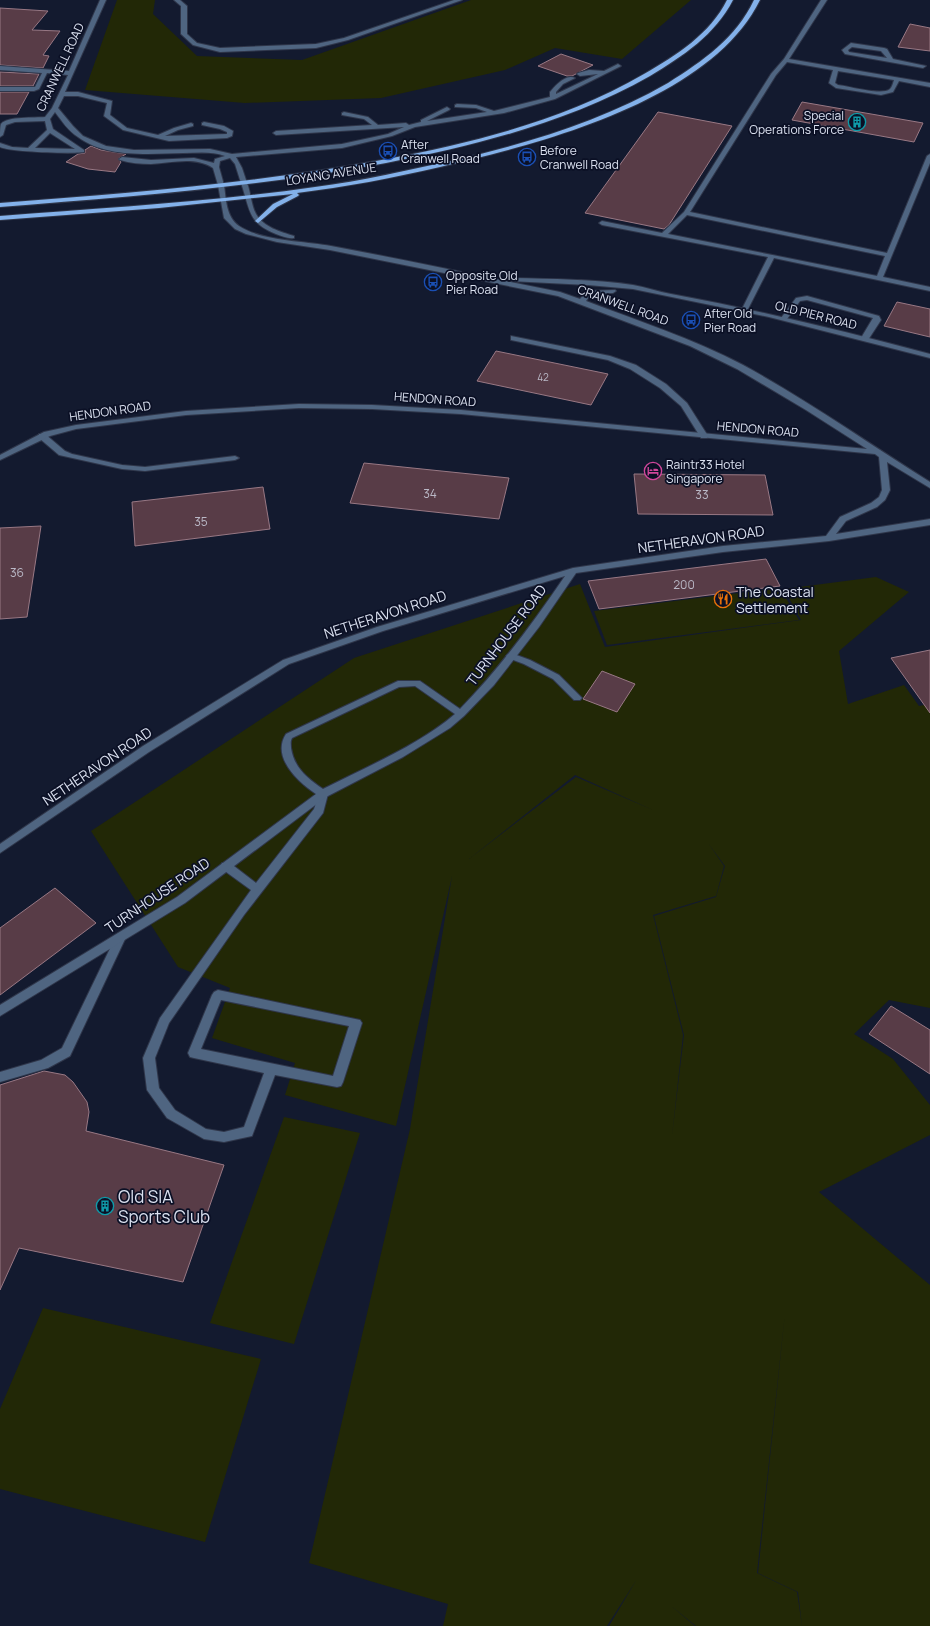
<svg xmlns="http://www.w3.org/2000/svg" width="930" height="1626" font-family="Manrope,sans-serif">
	<rect width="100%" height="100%" fill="#131a2f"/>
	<path fill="#222806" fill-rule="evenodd" d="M 117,0 L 155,0 L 153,14 L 197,56 L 302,60 L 471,0 L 691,0 L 622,59 L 555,48 L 505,70 L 381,98 L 245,103 L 85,90 Z
		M 876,577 L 909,592 L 839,651 L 848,704 L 904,685 L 919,706 L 930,704 L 930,1008 L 889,1000 L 854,1034 L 893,1059 L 930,1105 L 930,1135 L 819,1192 L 930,1285 L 930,1626 L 802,1626 L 798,1592 L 758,1573 L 785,1313 L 757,1573 L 797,1592 L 802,1626 L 696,1626 L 670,1605 L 695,1626 L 609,1626 L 637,1579 L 607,1626 L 443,1626 L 448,1604 L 309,1563 L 410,1129 L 452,876 L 396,1126 L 285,1095 L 295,1063 L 212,1038 L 230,988 L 178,967 L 91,831 L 354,658 L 580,584 L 605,647 L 801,620 L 784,589 ZM 575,775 L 653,810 L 576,777 L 469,859 ZM 708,843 L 725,866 L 716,897 L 654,916 L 684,1035 L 672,1136 L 683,1035 L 653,915 L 716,896 L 724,866 Z
		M 780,588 L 799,620 L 607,645 L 594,611 Z
		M 284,1117 L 360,1133 L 294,1344 L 210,1323 Z
		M 43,1308 L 261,1359 L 205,1542 L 0,1489 L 0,1409 Z"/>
	<path fill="#583c47" stroke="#987884" d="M 0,8 L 48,11 L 32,30 L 60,31 L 43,55 L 49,56 L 43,68 L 0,65 Z
		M 910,24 L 930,28 L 930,51 L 898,47 Z
		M 561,54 L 593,65 L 572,76 L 567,76 L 538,66 Z
		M 0,72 L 39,74 L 33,86 L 0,86 Z
		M 0,92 L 29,92 L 17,114 L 0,114 Z
		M 802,102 L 923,123 L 914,142 L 792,120 Z
		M 658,112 L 732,126 L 669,225 L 664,229 L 585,213 Z
		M 91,146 L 101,150 L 126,154 L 118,159 L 121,162 L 115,172 L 88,169 L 66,162 L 78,154 L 85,153 L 85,150 Z
		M 897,302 L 930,309 L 930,337 L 884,326 Z
		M 496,351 L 608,374 L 591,405 L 477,381 Z
		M 364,463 L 509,478 L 499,519 L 350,503 Z
		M 634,474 L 765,475 L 773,515 L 638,514 Z
		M 263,487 L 270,529 L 135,546 L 132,502 Z
		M 41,526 L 27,617 L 0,619 L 0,528 Z
		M 766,559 L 780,586 L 599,609 L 588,581 Z
		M 930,650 L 930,713 L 891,658 Z
		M 602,671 L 635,684 L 617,712 L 583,699 Z
		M 55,888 L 96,923 L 0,995 L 0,928 Z
		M 891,1006 L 930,1030 L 930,1074 L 869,1034 Z
		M 44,1071 L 65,1075 L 73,1082 L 87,1102 L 89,1112 L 86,1131 L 224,1165 L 183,1282 L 19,1248 L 0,1290 L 0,1085 Z"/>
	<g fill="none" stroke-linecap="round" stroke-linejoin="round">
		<defs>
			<path id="service" d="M 100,0 L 106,0 L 65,92 L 78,92 L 112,101 L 110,115 L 127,128 L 158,135 L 174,128 L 191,123 L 193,124 L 193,126 L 178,130 L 165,136 L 227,134 L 227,132 L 220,129 L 202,125 L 202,123 L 204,122 L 224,126 L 233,131 L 232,136 L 227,138 L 169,141 L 123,130 L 104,116 L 107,103 L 78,96 L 64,96 L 58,108 L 73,126 L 83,136 L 106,146 L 134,150 L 210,149 L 232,154 L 342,144 L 388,134 L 404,127 L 276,135 L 273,133 L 276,131 L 372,125 L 364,119 L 342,115 L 342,113 L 344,112 L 368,117 L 378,125 L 406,123 L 409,125 L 421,122 L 421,120 L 447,107 L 450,109 L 449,110 L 427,121 L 487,112 L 476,108 L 455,107 L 455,105 L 457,104 L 476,105 L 494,111 L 550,97 L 550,92 C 555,86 566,73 575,78 L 563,84 L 556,92 L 556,94 L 598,74 L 580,76 L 577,74 L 578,73 L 589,70 L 604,71 L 618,64 L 621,66 L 555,99 L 504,113 L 415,127 L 392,136 L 342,148 L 236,157 L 242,168 L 247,183 L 244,185 L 241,183 L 235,164 L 230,158 L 220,161 L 219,167 L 224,185 L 221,187 L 218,185 L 213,168 C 195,156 172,163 151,164 C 141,164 130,163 120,160 L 119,159 L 122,157 L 151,160 L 194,158 L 214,163 L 215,159 L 225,156 C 212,151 197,153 183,153 C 149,154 106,158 78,137 C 68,131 62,121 55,112 L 50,119 L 53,129 L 84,150 L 84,152 C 72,154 10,152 0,147 L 0,143 L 12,147 L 28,148 L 47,130 L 45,121 L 15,122 L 6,125 L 3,135 L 0,137 C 0,133 0,127 1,124 C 7,116 35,118 45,117 L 52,108 L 68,75 L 47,73 L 39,89 L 34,91 L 0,91 L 0,87 L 35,87 L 42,73 L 0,70 L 0,66 L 69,71 ZM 50,133 L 75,149 L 35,148 Z
				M 174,0 L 180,0 L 187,6 L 187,34 L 197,43 L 220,48 L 316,44 L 344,38 L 454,0 L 462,0 L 348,40 L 316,48 L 220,52 L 193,45 L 181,34 L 181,6 Z
				M 821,0 L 827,0 L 789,59 L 930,83 L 930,87 L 899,81 L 893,92 L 881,95 L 836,88 L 829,83 L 833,70 L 787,62 L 776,75 L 690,212 L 887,253 L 927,156 L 930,154 L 930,163 L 883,277 L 930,287 L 930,291 L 774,258 L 748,309 L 743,310 L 742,309 L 768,257 L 602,225 L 599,223 L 602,221 L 662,233 L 684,212 L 771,74 L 784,59 ZM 838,71 L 894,80 C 893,83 892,87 890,89 C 882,96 848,86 838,85 L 835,83 ZM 687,215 L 885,256 L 877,276 L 668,234 Z
				M 851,43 L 884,48 L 887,49 L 893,59 L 926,66 L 923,68 L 845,54 L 842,50 ZM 852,47 L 881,51 L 887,58 L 849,52 L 848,50 Z
				M 807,296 L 879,316 L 881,320 L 868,340 L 865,340 L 861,338 L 873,318 L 807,300 L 800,301 L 787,319 L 783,319 L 781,318 L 796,298 Z
				M 511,336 L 610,356 L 636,365 L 666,384 L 687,403 L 708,436 L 707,438 L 701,438 L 681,406 L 660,388 L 630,369 L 608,360 L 511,340 Z
				M 39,434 L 45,434 L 65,451 L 72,454 L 122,465 L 145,467 L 235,456 L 239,458 L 235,460 L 145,471 L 122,469 L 59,455 L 39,438 Z
				M 511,653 L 530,660 L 559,675 L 582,698 L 580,700 L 574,700 L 553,679 L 524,664 L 508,658 L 506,656 L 508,654 Z
				M 323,790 L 326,791 L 328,794 L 323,813 L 244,915 L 169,1023 L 155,1058 L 159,1088 L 175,1110 L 206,1129 L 224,1132 L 244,1127 L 264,1073 L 194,1058 L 190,1057 L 188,1053 L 212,995 L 214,992 L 218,990 L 360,1020 L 362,1023 L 343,1082 L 341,1086 L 337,1087 L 275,1075 L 252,1136 L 224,1142 L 204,1139 L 167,1118 L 147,1090 L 143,1058 L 160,1018 L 251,890 L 222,869 L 221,866 L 222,863 L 230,863 L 256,883 L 314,809 L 320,791 ZM 221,1000 L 349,1026 L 333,1076 L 201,1049 Z
				M 121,933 L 125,934 L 126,937 L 70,1056 L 48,1068 L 0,1082 L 0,1072 L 41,1060 L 62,1048 L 117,934 Z"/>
			<path id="minor" d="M 244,181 L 247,183 C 251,193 251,205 256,214 C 263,227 281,232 294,236 L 294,238 C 288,239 282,236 276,234 C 247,223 250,208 241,183 Z
				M 221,183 L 224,185 C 226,199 226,217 239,226 C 261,241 305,241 331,246 C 407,260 484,277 560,292 L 580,299 L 587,291 L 615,290 L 616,291 L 613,293 L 591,294 L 586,301 C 639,321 693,339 743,365 C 807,400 868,443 930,482 L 930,488 L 887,462 L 890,490 L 885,500 L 877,507 L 846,521 L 836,534 L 930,519 L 930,525 L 829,541 L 723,552 L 576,573 L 539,627 L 494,685 L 464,716 L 450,728 L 403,757 L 326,797 L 185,903 L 0,1016 L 0,1005 L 177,897 L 316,794 C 298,782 271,757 286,734 L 398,681 L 420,681 L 460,709 C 500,668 533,623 565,576 L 383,631 L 289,664 L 149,752 L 0,853 L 0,844 L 143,746 L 283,660 L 377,627 L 573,568 L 723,546 L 826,536 L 840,517 L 871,503 L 879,497 L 882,490 L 879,457 L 875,454 L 461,414 L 372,409 L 299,408 L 186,415 L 76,429 L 50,436 L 0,460 L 0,455 L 44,432 L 76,425 L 186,411 L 299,404 L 372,405 L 461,410 L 867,449 L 806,410 L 737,369 L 690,346 L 558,296 L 330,250 L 277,242 L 246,234 L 235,229 L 224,218 L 218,185 ZM 415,686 L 455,714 C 419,745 366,767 323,789 C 308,779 294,768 291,748 C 291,744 290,742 292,738 L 399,687 Z
				M 512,278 C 552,279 593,279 633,285 C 646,287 658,292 671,294 C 758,310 844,331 930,354 L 930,358 L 769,317 L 633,289 L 588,285 L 510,281 L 509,280 Z"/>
			<path id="primary" d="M 727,0 L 733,0 C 715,35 683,56 650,76 C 569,122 477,145 386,163 C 259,187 129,197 0,207 L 0,203 C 129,193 259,183 387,159 C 476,142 565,120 644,74 C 677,55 710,34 727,0 Z
				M 754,0 L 760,0 C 711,100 540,144 440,167 C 393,178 345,187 297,193 L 299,195 L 298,196 L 277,207 L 258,223 L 255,221 L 273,204 L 293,194 L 159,208 L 0,220 L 0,216 C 105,208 211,202 315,187 C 362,181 409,170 455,160 C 529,143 602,121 668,83 C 703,61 736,38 754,0 Z"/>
		</defs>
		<use href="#service" stroke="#2f364a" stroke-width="2"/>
		<use href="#minor" stroke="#2f364a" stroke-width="2"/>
		<use href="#primary" stroke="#2f364a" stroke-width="2"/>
		<use href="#service" fill="#4f6581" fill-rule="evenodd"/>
		<use href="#minor" fill="#4f6581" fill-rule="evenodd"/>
		<use href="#primary" fill="#83b1ea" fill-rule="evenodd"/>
	</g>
	<defs>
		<symbol id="building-ring" viewBox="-11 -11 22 22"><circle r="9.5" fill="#0b1025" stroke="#0f9aa8" stroke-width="1.5"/><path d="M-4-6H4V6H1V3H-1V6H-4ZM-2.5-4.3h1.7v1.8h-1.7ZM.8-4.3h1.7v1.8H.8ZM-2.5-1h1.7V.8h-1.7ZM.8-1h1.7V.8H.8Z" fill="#0f9aa8"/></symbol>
		<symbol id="bus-ring" viewBox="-11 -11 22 22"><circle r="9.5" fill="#0b1025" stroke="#1a4fb4" stroke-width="1.5"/><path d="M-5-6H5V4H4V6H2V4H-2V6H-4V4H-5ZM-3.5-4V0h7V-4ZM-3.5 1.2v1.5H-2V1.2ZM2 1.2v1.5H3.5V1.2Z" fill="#1a4fb4"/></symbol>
		<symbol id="hotel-ring" viewBox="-11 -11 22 22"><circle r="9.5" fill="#0b1025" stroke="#d1479c" stroke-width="1.5"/><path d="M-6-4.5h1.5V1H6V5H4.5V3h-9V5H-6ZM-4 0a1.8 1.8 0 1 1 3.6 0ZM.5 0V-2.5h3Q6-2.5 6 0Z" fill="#d1479c"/></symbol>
		<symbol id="restaurant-ring" viewBox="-11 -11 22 22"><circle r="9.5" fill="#0b1025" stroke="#e8710a" stroke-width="1.5"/><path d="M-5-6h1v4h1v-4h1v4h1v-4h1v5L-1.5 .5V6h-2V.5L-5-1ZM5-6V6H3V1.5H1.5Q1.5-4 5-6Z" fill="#e8710a"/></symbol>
	</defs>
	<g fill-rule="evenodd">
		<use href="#building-ring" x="847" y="112" width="20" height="20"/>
		<use href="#bus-ring" x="378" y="141" width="20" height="20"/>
		<use href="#bus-ring" x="517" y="147" width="20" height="20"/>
		<use href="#bus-ring" x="423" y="272" width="20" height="20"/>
		<use href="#bus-ring" x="681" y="310" width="20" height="20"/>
		<use href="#hotel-ring" x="643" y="461" width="20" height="20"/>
		<use href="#restaurant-ring" x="713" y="589" width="20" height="20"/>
		<use href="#building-ring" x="95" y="1196" width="20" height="20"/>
	</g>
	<g text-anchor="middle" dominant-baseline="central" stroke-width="3.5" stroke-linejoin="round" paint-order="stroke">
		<g font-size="10" fill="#bab8c6">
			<text x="543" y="377">42</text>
		</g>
		<g font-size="12" fill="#dbe1f0" stroke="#0b1025">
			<text transform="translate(60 67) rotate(-65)">CRANWELL ROAD</text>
			<text transform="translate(331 174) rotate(-9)">LOYANG AVENUE</text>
			<text transform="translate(623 305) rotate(20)">CRANWELL ROAD</text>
			<text transform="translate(816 315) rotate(14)">OLD PIER ROAD</text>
			<text transform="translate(435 399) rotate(4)">HENDON ROAD</text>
			<text transform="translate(110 411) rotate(-8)">HENDON ROAD</text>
			<text transform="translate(758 429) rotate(5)">HENDON ROAD</text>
		</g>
		<g font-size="12" fill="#dbe1f0" stroke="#0b1025" text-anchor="start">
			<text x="844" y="115" text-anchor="end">Special<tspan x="844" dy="14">Operations Force</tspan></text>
			<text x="401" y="144">After<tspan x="401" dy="14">Cranwell Road</tspan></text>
			<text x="540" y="150">Before<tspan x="540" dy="14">Cranwell Road</tspan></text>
			<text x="446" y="275">Opposite Old<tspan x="446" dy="14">Pier Road</tspan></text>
			<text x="704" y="313">After Old<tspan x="704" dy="14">Pier Road</tspan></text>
			<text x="666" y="464">Raintr33 Hotel<tspan x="666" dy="14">Singapore</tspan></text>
		</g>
		<g font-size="12" fill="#bab8c6">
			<text x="430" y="493">34</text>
			<text x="702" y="494">33</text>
			<text x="201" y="521">35</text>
			<text x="17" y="572">36</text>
			<text x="684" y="584">200</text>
		</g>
		<g font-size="14" fill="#dbe1f0" stroke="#0b1025">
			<text transform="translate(701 539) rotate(-8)">NETHERAVON ROAD</text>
			<text transform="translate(385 614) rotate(-18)">NETHERAVON ROAD</text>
			<text transform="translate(506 635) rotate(-53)">TURNHOUSE ROAD</text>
			<text transform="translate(97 766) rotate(-34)">NETHERAVON ROAD</text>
			<text transform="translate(157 895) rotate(-34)">TURNHOUSE ROAD</text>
		</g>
		<g font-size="14" fill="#dbe1f0" stroke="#0b1025" text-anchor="start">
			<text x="736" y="591">The Coastal<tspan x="736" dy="16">Settlement</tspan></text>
		</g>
		<g font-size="17" fill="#dbe1f0" stroke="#0b1025" text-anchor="start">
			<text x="118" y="1196">Old SIA<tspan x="118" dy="20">Sports Club</tspan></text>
		</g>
	</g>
</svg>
